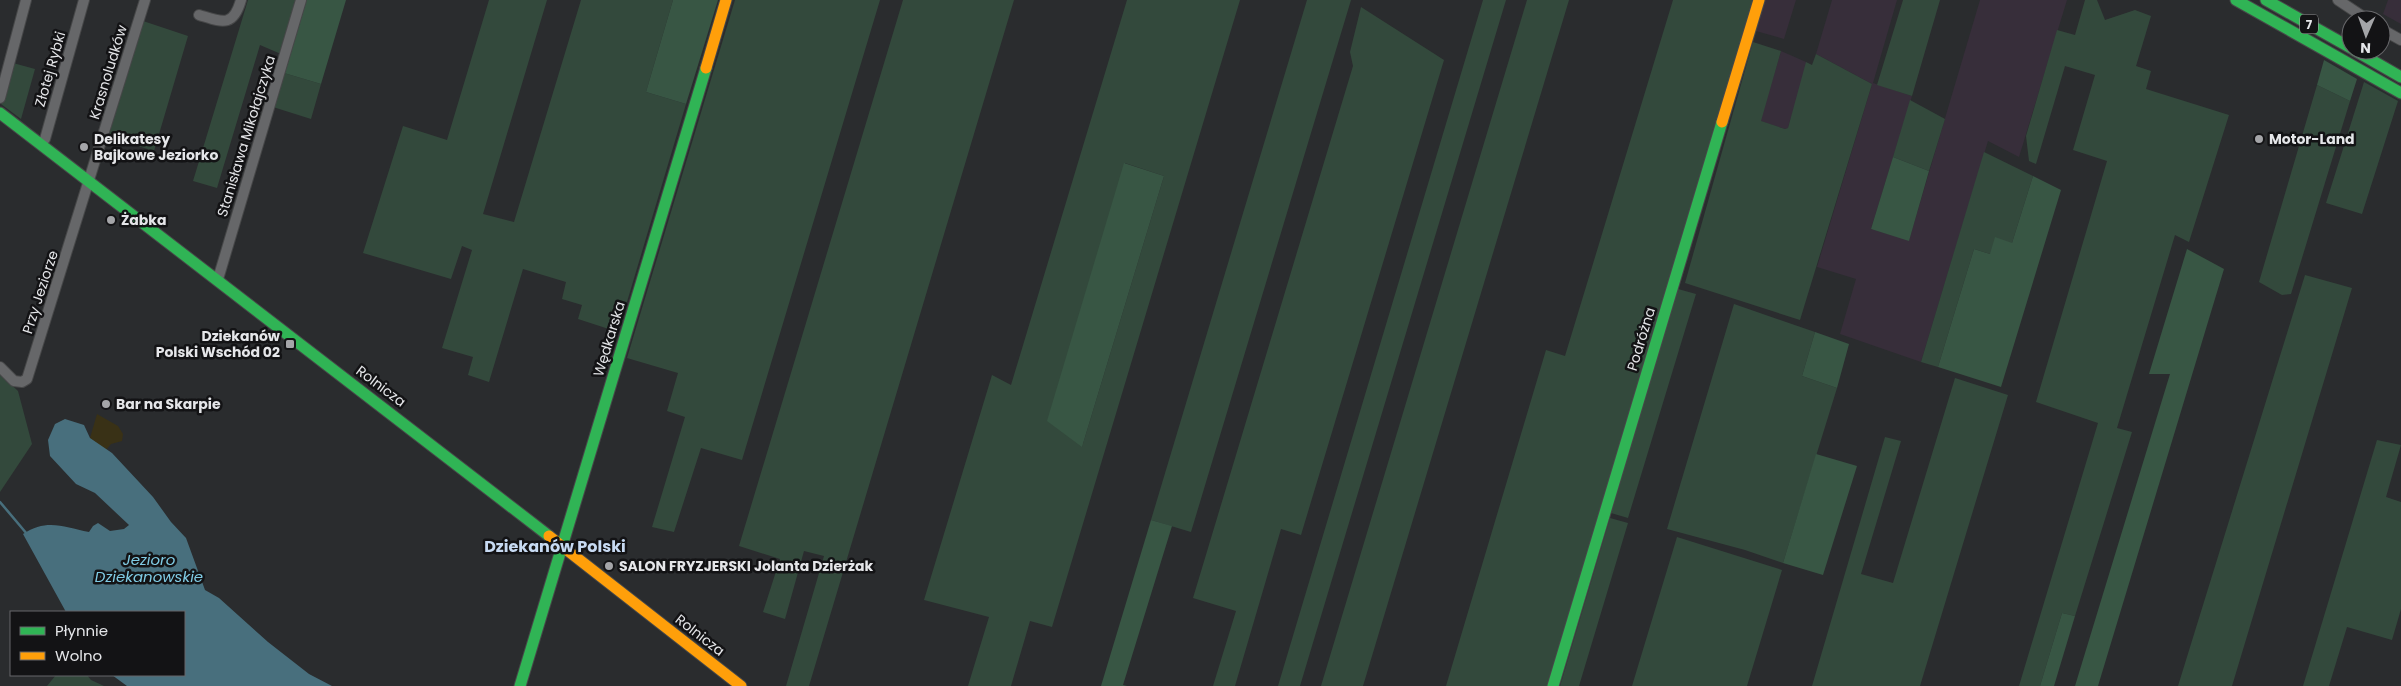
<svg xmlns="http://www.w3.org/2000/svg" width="2401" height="686" font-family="Poppins,sans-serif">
	<rect width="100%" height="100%" fill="#2a2c2e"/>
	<path fill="#372e3a" d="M 1765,0 L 1796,0 L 1784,39 L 1756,31 Z
		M 1832,0 L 1897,0 L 1873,83 L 1912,96 L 1871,229 L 1909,240 L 1980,0 L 2067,0 L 2019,157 L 1988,141 L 1921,362 L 1840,334 L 1856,279 L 1817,267 L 1872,84 L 1816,54 Z
		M 2388,0 L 2401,0 L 2401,24 L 2383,14 Z
		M 1781,51 L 1806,62 L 1807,66 L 1788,128 L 1785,129 L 1760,121 Z"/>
	<path fill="#33493c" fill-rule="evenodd" d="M 248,0 L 297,0 L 281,54 L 260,45 L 217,188 L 193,181 Z
		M 489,0 L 547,0 L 483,214 L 514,222 L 581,0 L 673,0 L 646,92 L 686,104 L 618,332 L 578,319 L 582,305 L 562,299 L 566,282 L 523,269 L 489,382 L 468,375 L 473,357 L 442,348 L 472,250 L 462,246 L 451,279 L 363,253 L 403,126 L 447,140 Z
		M 735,0 L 880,0 L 742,460 L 701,448 L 674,532 L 652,527 L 685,417 L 667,411 L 678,373 L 627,358 Z
		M 903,0 L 1014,0 L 809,686 L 786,686 L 824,556 L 804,551 L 785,619 L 763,612 L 780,559 L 739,546 Z
		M 1127,0 L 1240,0 L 1052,627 L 1030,621 L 1011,686 L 968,686 L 989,617 L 924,600 L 992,375 L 1011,385 ZM 1125,163 L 1164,176 L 1082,447 Z
		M 1307,0 L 1351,0 L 1191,532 L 1151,520 Z
		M 1483,0 L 1506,0 L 1300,686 L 1278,686 Z
		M 1527,0 L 1569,0 L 1363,686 L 1321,686 Z
		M 1673,0 L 1753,0 L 1548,686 L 1446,686 L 1546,350 L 1565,356 Z
		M 1903,0 L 1940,0 L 1912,96 L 1877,85 Z
		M 2085,0 L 2097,0 L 2105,20 L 2135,10 L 2151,16 L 2136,66 L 2151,71 L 2146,89 L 2229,115 L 2189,242 L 2175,235 L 2117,428 L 2132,432 L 2075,616 L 2062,613 L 2040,686 L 2019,686 L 2098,423 L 2036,402 L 2107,161 L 2073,150 L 2095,75 L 2065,66 L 2036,164 L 2029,161 L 2026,136 L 2057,30 L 2075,35 Z
		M 1361,7 L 1444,60 L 1301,535 L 1281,529 L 1235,686 L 1213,686 L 1236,611 L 1193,598 L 1353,66 L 1350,52 Z
		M 140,20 L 188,36 L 154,151 L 138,146 L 138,144 L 105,134 Z
		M 1753,42 L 1781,51 L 1761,121 L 1785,129 L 1788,128 L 1806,62 L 1812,65 L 1816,54 L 1872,84 L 1800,320 L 1685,283 Z
		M 13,63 L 35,69 L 21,119 L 1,104 Z
		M 284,73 L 321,84 L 311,119 L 273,107 Z
		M 2364,82 L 2398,101 L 2362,214 L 2326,203 Z
		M 2317,85 L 2350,101 L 2291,294 L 2282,295 L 2259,282 Z
		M 1910,100 L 1945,119 L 1929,171 L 1893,157 Z
		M 1984,152 L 2033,176 L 2012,243 L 1990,254 L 1974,249 L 1938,367 L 1921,362 Z
		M 2305,275 L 2352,288 L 2232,686 L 2178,686 Z
		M 1678,289 L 1696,294 L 1628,518 L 1611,513 Z
		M 1734,304 L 1815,332 L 1802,376 L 1837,388 L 1783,563 L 1745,550 L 1667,529 Z
		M 0,374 L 18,391 L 32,444 L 0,492 Z
		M 1955,378 L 2008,395 L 1920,686 L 1812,686 L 1885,437 L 1901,441 L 1861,574 L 1893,583 Z
		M 2377,440 L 2401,445 L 2386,497 L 2401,502 L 2401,609 L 2392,640 L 2347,627 L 2329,686 L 2303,686 Z
		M 1610,518 L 1628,523 L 1579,686 L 1560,686 Z
		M 1677,537 L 1782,570 L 1747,686 L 1632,686 Z
		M 56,675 L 87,675 L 91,680 L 104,686 L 47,686 Z"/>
	<path fill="#385644" d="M 306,0 L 346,0 L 321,84 L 284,73 Z
		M 673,0 L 718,0 L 686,104 L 646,92 Z
		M 2324,60 L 2357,79 L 2350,101 L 2317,85 Z
		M 1893,157 L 1929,171 L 1909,241 L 1871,229 Z
		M 1124,163 L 1164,176 L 1082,447 L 1047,421 Z
		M 2033,176 L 2061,190 L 2001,387 L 1938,367 L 1974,249 L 1990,254 L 1995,237 L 2012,243 Z
		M 2187,249 L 2224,269 L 2098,686 L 2075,686 L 2170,374 L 2149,374 Z
		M 1815,332 L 1849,344 L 1837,388 L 1802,376 Z
		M 1816,454 L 1857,466 L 1823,575 L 1783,563 Z
		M 1151,520 L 1172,526 L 1123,685 L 1127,686 L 1101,686 Z
		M 2062,613 L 2075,616 L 2054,686 L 2040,686 Z"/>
	<path fill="#393116" d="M 97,414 L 118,426 L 123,434 L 122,441 L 111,444 L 106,450 L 90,438 Z"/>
	<path fill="#486f7d" d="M 65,419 L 84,425 L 90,438 L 112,453 L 153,497 L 171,522 L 186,538 L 205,590 L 219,598 L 268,642 L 309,674 L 332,686 L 127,686 L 112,675 L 184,675 L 184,612 L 66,612 L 23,534 C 47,518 64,527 89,532 L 93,526 L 98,523 L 110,531 L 124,529 L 129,525 L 95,493 L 76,484 L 50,456 L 48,440 L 55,424 Z"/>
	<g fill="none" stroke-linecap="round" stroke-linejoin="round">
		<path stroke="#486f7d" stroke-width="2.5" d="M 0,502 L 27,534"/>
		<defs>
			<path id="street" d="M 2338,0 L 2368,20
				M 199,15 C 222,22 233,28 241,0
				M 2381,29 L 2401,40
				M 0,98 L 26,0
				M 41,144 L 45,139 L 84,0
				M 218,279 L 301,0
				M 0,367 L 14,381 L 22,382 L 27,379 L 145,0"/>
			<path id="fast" d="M 2236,0 L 2401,93
				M 2266,0 L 2351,48
				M 2354,50 L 2401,77
				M 0,113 L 549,536
				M 520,686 L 706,68
				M 1553,686 L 1722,122"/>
			<path id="slow" d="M 706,68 L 726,0
				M 1722,122 L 1759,0
				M 549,536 L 741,686"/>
		</defs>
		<use href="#street" stroke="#464748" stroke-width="12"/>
		<use href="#fast" stroke="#464748" stroke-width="13"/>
		<use href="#slow" stroke="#464748" stroke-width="13"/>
		<use href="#street" stroke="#666769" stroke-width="10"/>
		<use href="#fast" stroke="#30b455" stroke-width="11"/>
		<use href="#slow" stroke="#ff9f0a" stroke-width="11"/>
	</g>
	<g fill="#a4a5a8" stroke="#131315" stroke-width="2">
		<circle cx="2259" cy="139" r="5"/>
		<circle cx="84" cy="147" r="5"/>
		<circle cx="111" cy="220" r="5"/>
		<rect x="285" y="339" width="10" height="10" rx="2.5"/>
		<circle cx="106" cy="404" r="5"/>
		<circle cx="609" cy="566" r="5"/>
	</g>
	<g text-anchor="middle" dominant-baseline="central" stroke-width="5" stroke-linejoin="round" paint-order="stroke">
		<rect fill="#131315" stroke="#a6a7a9" stroke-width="1" x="2300" y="14.5" width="18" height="19" rx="4"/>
		<g font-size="12" font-weight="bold" fill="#e5e6e9">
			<text x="2309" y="24">7</text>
		</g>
		<g font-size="14" fill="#e5e6e9" stroke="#131315">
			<text transform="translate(50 69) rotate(-74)">Złotej Rybki</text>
			<text transform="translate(108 72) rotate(-73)">Krasnoludków</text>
			<text transform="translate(246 136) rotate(-73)">Stanisława Mikołajczyka</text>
			<text transform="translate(40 292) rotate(-72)">Przy Jeziorze</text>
			<text transform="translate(609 339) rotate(-73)">Wędkarska</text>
			<text transform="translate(1641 339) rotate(-73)">Podróżna</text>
			<text transform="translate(381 386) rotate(37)">Rolnicza</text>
			<text transform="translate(700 635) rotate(38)">Rolnicza</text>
		</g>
		<g font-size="14" font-weight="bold" fill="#e5e6e9" stroke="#131315" text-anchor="start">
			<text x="94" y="139">Delikatesy<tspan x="94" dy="16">Bajkowe Jeziorko</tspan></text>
			<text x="2269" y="139">Motor-Land</text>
			<text x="121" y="220">Żabka</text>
			<text x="280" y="336" text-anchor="end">Dziekanów<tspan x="280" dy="16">Polski Wschód 02</tspan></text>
			<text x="116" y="404">Bar na Skarpie</text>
			<text x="619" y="566">SALON FRYZJERSKI Jolanta Dzierżak</text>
		</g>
		<g font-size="15" font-style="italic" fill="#80cce5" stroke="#131315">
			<text x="149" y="559">Jezioro<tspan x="149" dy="17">Dziekanowskie</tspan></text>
		</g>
		<g font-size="16" font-weight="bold" fill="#c7daf2" stroke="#131315">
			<text x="555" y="546">Dziekanów Polski</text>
		</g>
	</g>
	<rect x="10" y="611" width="175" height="65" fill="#131315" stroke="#67676a"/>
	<rect x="20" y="627" width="25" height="8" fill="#30b455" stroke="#67676a"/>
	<text x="55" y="636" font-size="15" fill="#e5e6e9">Płynnie</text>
	<rect x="20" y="652" width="25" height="8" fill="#ff9f0a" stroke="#67676a"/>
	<text x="55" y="661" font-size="15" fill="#e5e6e9">Wolno</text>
	<g transform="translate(2366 35) rotate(182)"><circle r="24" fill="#131315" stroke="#67676a"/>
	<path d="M0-4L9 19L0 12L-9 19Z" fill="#a4a5a8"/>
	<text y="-8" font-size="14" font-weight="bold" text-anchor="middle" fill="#e5e6e9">N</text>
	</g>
</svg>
